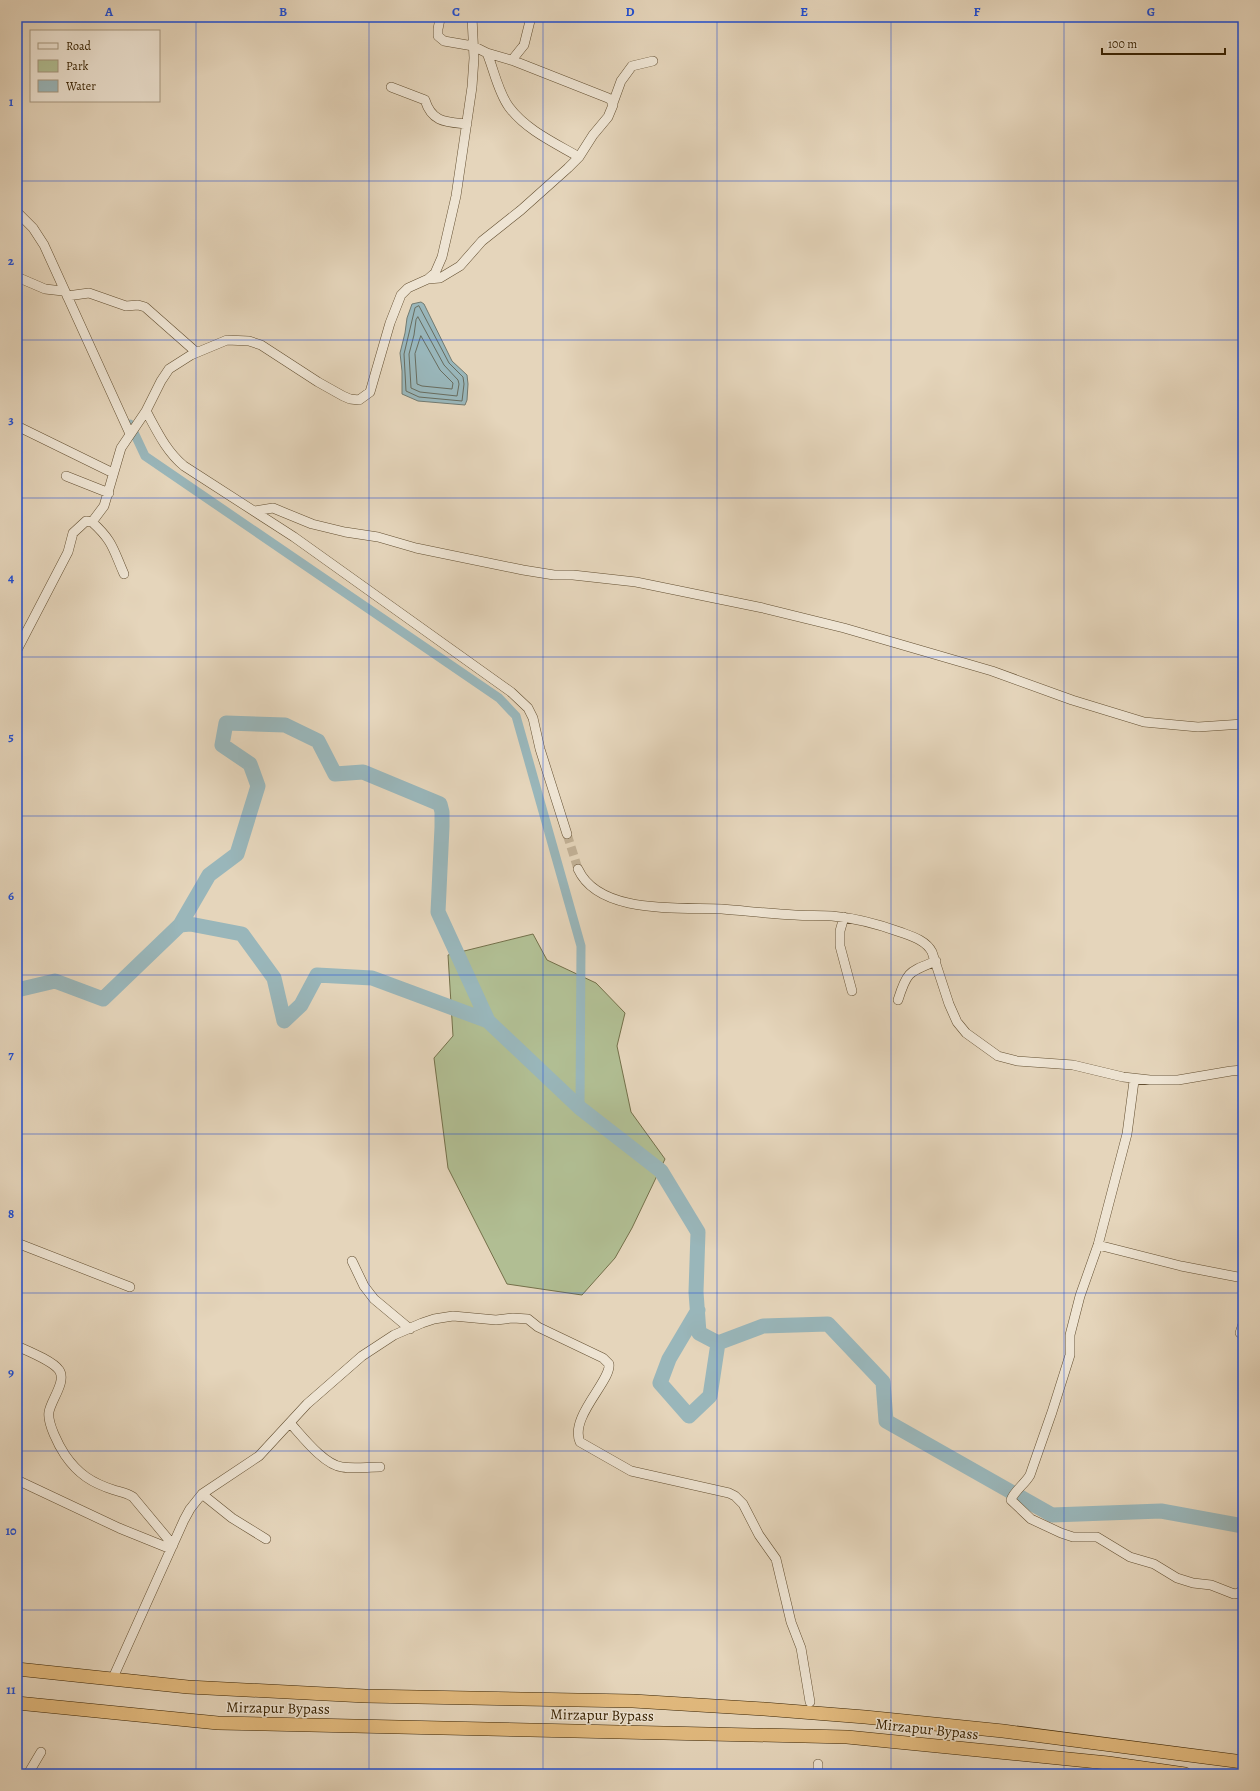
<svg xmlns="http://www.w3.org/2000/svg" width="1260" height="1791" font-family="Alegreya,serif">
	<rect width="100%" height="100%" fill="#e5d5bb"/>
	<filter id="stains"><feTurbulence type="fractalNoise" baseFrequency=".005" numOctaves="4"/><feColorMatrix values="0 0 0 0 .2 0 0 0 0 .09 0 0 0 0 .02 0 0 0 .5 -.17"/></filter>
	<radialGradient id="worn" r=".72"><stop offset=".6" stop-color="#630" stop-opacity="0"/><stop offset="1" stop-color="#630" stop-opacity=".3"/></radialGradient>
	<path fill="#b1be93" stroke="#74704a" d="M 533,934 L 547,960 L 596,983 L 625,1013 L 617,1046 L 631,1112 L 665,1159 L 632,1228 L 615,1258 L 582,1295 L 507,1284 L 448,1168 L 434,1058 L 453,1036 L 448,955 Z"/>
	<path fill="#99b6ba" stroke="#727a70" d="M 421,302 L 424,304 L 452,361 L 467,375 L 468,384 L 467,400 L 465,405 L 418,401 L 402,394 L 402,371 L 400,353 L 405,333 L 407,318 L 412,304 Z"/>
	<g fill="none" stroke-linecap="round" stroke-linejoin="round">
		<path stroke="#686c5e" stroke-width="1" d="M 419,306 L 449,363 L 463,377 L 464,384 L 462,401 L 419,397 L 406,391 L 404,354 L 415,308 Z
			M 418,317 L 444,365 L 458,380 L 459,384 L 457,396 L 420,392 L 411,388 L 409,354 L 414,335 L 416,320 Z
			M 421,336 L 440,370 L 453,383 L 452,389 L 422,386 L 417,384 L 415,354 Z"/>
		<path stroke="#99b6ba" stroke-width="9" d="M 130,424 L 145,456 L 499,698 L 516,716 L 581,946 L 580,1108"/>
		<path stroke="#99b6ba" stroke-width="15" d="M 180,925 L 209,875 L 237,854 L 258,786 L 250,764 L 222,745 L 226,723 L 285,725 L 318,741 L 335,774 L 363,772 L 440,804 L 442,812 L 442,827 L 438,912 L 488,1021
			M 17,990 L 55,981 L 103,999 L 180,925 L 190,924 L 242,934 L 274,978 L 284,1021 L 301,1005 L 317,975 L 372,978 L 488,1021 L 580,1108 L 661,1171 L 698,1232 L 696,1292 L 699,1333 L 718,1343 L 763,1326 L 828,1324 L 883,1382 L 886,1421 L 1052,1515 L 1161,1511 L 1243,1526
			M 698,1310 L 669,1359 L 660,1383 L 689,1416 L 710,1396 L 718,1343"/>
		<path stroke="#c2b196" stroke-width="9" stroke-dasharray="9 4.5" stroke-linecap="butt" d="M 567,834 L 578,869"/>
		<defs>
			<path id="minor" d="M 487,53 C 494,70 498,92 509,107 C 526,130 555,143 579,157
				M 512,60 L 524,45 L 531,17
				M 391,87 L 425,100 C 432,123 447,122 467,124
				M 613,103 L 621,81 L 632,66 L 653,61
				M 17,212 L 33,228 L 44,245 L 130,434
				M 17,277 L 45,289 L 63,291
				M 428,279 L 440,278 L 460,266 L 482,241 L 521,210 L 568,168 L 579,157 L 593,135 L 608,117 L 613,105 L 611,100 L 608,98 L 514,61 L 487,53 L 473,46 L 444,41 L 438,36 L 438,29 L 440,19
				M 67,296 L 89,293 L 126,306 L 138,305 L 145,307 L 196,352
				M 146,411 C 157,431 166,451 184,466 L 294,537 L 511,692 L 528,708 L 533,718 L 540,749 L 567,834
				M 17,426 L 113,473
				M 66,476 L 109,493
				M 254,511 L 273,508 L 312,524 L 345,532 L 378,537 L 416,548 L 523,570 L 554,575 L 573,575 L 636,582 L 763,608 L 844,628 L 992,671 L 1072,700 L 1144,722 L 1198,727 L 1243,724
				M 92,522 C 113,541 113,549 124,574
				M 17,650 L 68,552 L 73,533 L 86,521 L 92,522 L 104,506 L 121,448 L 146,411 L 161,381 L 169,369 L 191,355 L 227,340 L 249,341 L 261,345 L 318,382 L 343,396 L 350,399 L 359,400 L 370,392 L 390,323 L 401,295 L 408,288 L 428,279 L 435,273 L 442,257 L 456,196 L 472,87 L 474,58 L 472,17
				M 578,869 C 599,915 680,907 722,909 C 747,911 771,914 795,915 C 807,916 820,915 832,916 C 855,918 878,924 900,932 C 911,936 926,940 932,952 L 949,1004 L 957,1022 L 966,1033 L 998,1056 L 1017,1061 L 1073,1065 L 1123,1077 L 1150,1080 L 1178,1080 L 1231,1071 L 1243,1070
				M 844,917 L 840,931 L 840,946 L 852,991
				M 898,1000 C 907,971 909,972 936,961
				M 1140,1079 L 1134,1081 L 1127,1134 L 1098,1245 L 1080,1296 L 1070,1335 L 1070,1355 L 1052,1412 L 1030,1475 C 1025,1484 1014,1491 1011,1500 L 1031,1519 L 1061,1533 L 1073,1537 L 1097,1537 L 1130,1557 L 1154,1564 L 1177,1578 L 1193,1583 L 1211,1585 L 1234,1594 L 1240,1593 L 1243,1588
				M 17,1243 L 130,1287
				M 1098,1245 L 1181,1266 L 1243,1278
				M 352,1261 L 364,1286 L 374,1299 L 410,1329
				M 1240,1333 L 1243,1324
				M 17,1346 C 28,1351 53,1361 59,1370 C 67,1381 51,1400 49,1412 C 47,1423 59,1446 65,1455 C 78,1474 92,1483 114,1490 C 121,1492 127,1493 133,1497 L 173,1545
				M 290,1423 C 302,1436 324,1465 342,1467 C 354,1469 367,1467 380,1467
				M 17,1480 L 119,1528 L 171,1549
				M 202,1494 L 232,1518 L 266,1539
				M 112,1680 L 184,1520 L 190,1509 L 202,1494 L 259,1456 L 307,1404 L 362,1356 L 394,1335 L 422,1323 L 434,1319 L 453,1316 L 496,1320 L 513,1318 L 528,1319 L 538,1327 L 603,1358 L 609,1364 C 612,1380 569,1417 580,1442 L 631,1471 L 729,1493 L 735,1496 L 743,1504 L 759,1535 L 776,1559 L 791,1622 L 801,1648 L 810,1702
				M 28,1774 L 41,1752
				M 818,1774 L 818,1764"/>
			<path id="highway" d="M 17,1669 L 188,1687 L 365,1696 L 633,1701 L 764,1709 L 865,1717 L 1003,1731 L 1243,1762
				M 17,1703 L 218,1723 L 847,1737 L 1108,1763 L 1185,1774"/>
		</defs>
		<use href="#minor" stroke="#624e30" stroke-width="10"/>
		<use href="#highway" stroke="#372101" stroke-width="14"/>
		<use href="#minor" stroke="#eee4d3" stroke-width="9"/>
		<use href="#highway" stroke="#e2ba7e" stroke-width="13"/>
	</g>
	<path fill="none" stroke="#1d4ed8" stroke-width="1" stroke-opacity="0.55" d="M 196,17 L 196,1774M 369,17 L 369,1774M 543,17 L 543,1774M 717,17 L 717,1774M 891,17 L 891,1774M 1064,17 L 1064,1774M 17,181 L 1243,181M 17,340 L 1243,340M 17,498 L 1243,498M 17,657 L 1243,657M 17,816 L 1243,816M 17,975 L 1243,975M 17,1134 L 1243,1134M 17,1293 L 1243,1293M 17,1451 L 1243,1451M 17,1610 L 1243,1610"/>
	<g text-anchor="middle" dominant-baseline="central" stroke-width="3" stroke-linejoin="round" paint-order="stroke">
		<g font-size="15" fill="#372101" stroke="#eee4d3">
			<text transform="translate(278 1708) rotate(1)">Mirzapur Bypass</text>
			<text transform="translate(602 1715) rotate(1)">Mirzapur Bypass</text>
			<text transform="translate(927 1729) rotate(6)">Mirzapur Bypass</text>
		</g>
	</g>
	<rect width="1260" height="1791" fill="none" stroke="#e5d5bb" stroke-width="44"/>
	<rect x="30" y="30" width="130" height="72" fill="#eee4d3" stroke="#a5967f"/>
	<rect x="38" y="43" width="20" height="6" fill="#eee4d3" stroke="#a5967f"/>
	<text x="66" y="50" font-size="12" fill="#372101">Road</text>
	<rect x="38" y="60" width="20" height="12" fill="#b1be93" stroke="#a5967f"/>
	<text x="66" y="70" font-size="12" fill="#372101">Park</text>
	<rect x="38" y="80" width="20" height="12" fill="#99b6ba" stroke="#a5967f"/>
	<text x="66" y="90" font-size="12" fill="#372101">Water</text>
	<path d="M1102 48v6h123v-6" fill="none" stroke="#372101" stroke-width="2"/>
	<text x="1108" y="48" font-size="12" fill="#372101" stroke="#eee4d3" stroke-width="3" paint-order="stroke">100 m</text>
	<rect x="22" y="22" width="1216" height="1747" fill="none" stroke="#1d4ed8" stroke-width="1.5"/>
	<g font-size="13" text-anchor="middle" font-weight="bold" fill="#1d4ed8">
		<text x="109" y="16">A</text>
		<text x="283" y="16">B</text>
		<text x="456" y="16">C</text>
		<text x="630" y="16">D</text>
		<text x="804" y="16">E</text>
		<text x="977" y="16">F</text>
		<text x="1151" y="16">G</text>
		<text x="11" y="106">1</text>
		<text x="11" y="265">2</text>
		<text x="11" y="424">3</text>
		<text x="11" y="582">4</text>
		<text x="11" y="741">5</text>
		<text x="11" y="900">6</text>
		<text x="11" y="1059">7</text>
		<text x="11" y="1218">8</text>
		<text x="11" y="1377">9</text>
		<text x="11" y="1535">10</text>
		<text x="11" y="1694">11</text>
	</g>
	<rect width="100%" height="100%" filter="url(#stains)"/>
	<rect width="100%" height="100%" fill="url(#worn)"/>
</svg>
